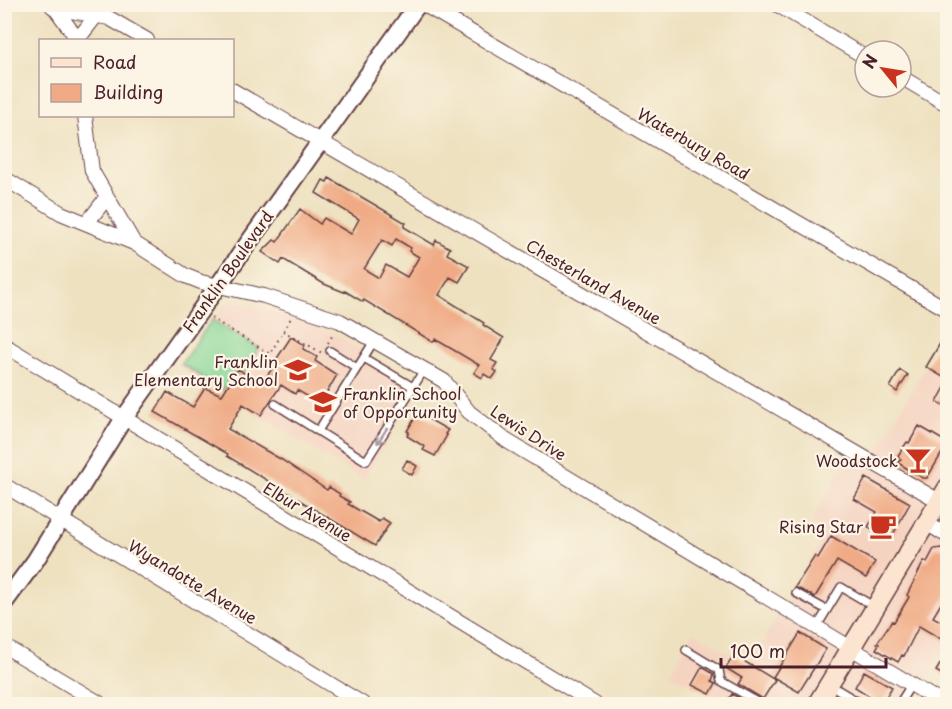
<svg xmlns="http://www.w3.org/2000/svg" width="952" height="709" font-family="'Playpen Sans',sans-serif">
	<rect width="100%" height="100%" fill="#fcf5e5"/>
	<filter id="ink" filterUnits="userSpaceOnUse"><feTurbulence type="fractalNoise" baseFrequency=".0167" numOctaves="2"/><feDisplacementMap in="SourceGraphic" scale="12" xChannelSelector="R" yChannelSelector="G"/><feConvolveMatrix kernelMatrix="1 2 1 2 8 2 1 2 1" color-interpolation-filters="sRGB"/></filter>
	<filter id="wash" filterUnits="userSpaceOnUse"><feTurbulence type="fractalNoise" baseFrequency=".008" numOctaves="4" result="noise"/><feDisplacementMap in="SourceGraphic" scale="24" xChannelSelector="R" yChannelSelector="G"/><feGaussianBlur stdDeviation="1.35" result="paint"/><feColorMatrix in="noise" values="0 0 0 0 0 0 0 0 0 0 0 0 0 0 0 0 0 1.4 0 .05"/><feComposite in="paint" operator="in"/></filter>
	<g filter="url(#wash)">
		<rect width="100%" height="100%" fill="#eee1c0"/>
		<path fill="#f5d3c1" d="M 231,302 L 258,307 L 312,324 L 346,341 L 421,385 L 364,480 L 179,367 L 223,305 Z
			M 947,329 L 947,645 L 912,704 L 724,704 L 670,673 L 694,632 L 749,665 L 821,543 L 822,530 L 811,522 L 853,448 L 873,459 Z"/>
		<path fill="#87d797" stroke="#687b61" stroke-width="1.5" d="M 212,320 L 259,348 L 245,372 L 237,367 L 223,390 L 181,364 Z"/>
		<g id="blocks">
			<path fill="#f0ab86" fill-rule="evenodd" d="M 329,178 L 406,223 L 404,227 L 434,245 L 436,240 L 450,248 L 447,254 L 469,266 L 459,282 L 450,277 L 439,295 L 484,323 L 483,325 L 504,338 L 492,358 L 491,360 L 497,363 L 493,369 L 497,372 L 492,379 L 484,374 L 482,378 L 474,373 L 479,365 L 435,339 L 433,342 L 364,300 L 363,302 L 345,291 L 344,292 L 324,284 L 283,259 L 280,264 L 262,252 L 274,240 L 277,242 L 300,209 L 320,224 L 324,218 L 351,234 L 359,219 L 316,193 L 323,180 L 327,182 ZM 396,239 L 411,248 L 409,251 L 419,257 L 407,277 L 386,265 L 379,278 L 364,269 L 382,240 L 392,246 Z
				M 948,330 L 948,380 L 926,367 Z
				M 291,337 L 305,345 L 303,349 L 317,357 L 315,361 L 337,375 L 320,404 L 297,390 L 295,394 L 281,385 L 261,415 L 243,404 L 228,429 L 282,460 L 327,490 L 329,487 L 340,494 L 339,496 L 350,502 L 348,504 L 374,519 L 379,522 L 382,518 L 390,523 L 375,546 L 227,456 L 228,454 L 155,412 L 167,392 L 193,407 L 205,388 L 222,395 L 238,369 L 262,384 L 273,367 L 272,366 Z
				M 900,370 L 908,375 L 897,392 L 890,387 Z
				M 948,382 L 948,408 L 937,402 Z
				M 418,413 L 448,430 L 445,434 L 447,435 L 435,456 L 423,450 L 425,447 L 407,436 L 409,432 L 407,431 Z
				M 919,426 L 948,443 L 927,478 L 923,478 L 898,463 L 901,459 L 897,457 L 907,442 L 909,443 Z
				M 407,460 L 417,466 L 412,475 L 402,469 Z
				M 866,478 L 910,503 L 890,540 L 868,527 L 877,512 L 854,499 Z
				M 831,536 L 875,562 L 866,578 L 837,561 L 815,597 L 795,587 L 815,556 L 818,558 Z
				M 942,548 L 948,551 L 948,592 L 933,617 L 948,625 L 948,643 L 919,626 L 904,656 L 902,655 L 898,662 L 876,649 L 879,644 L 877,643 L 892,621 L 894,622 L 909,597 L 907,595 L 924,561 L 927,562 L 934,549 Z
				M 800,633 L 826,649 L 799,692 L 773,677 Z
				M 948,651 L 948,678 L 936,671 Z
				M 734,655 L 775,680 L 763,699 L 738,684 L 742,678 L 726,668 Z
				M 702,667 L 714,674 L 712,681 L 716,683 L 710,694 L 692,685 Z
				M 864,671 L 892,687 L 882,704 L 855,687 Z
				M 732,694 L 751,705 L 725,705 Z"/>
		</g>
	</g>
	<g filter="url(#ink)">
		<use href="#blocks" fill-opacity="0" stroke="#633c41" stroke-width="1.5"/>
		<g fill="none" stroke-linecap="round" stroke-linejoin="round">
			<defs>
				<path id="service" d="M 374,341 L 318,431 L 366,461 L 424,370
					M 330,351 L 357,368
					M 364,358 L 413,387
					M 275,404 L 318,431
					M 796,593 L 827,610
					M 816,628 L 841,587 L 875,607
					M 686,650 L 719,670 L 721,681 L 761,704
					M 830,685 L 862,704
					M 899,704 L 911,685"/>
				<path id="minor" d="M 423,4 L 948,310
					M 776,4 L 865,57
					M 52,6 L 55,8 L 78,40
					M 55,8 L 109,18 L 147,40
					M 78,39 L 96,16
					M 901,77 L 948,105
					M 232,90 L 939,501
					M 85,116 L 92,171 L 134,243 L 186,276 L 201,282 L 264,296 L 340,321 L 444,381 L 469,412 L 507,441 L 944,704
					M 4,178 L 61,213 L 134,243
					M 87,223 L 107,197
					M 4,345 L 595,704
					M 4,485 L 363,704
					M 926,523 L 948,536
					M 4,646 L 101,704"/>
				<path id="tertiary" d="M 4,603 L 35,561 L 124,418 L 418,4"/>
				<path id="secondary" d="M 817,704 L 948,487"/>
			</defs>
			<use href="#service" stroke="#633c41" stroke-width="10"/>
			<use href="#minor" stroke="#633c41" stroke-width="16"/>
			<use href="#tertiary" stroke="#633c41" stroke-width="20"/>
			<use href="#secondary" stroke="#633c41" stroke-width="21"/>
			<path stroke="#633c41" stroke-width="2" stroke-dasharray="1.5 4.5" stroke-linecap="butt" d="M 211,318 L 270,354 L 291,318
				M 283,331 L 322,353
				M 328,343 L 334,333"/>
			<use href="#service" stroke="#fff" stroke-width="7"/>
			<use href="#minor" stroke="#fff" stroke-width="14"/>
			<use href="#tertiary" stroke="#fff" stroke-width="16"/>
			<use href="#secondary" stroke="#fce5d0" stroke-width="18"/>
		</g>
		<defs><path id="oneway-shaft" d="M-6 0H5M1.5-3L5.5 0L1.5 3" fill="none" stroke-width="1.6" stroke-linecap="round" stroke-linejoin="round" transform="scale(1.5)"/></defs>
		<use stroke="#ae9aa0" href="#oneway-shaft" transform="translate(382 436) rotate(123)"/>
	</g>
	<defs>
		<symbol id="school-bare" viewBox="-9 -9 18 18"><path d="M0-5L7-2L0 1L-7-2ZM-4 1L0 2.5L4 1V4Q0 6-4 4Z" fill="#c8321e" stroke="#fcf5e5" stroke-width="2.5" paint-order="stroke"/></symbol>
		<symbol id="bar-bare" viewBox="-9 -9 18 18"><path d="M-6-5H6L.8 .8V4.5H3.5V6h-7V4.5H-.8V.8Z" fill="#c8321e" stroke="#fcf5e5" stroke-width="2.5" paint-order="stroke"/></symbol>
		<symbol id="cafe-bare" viewBox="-9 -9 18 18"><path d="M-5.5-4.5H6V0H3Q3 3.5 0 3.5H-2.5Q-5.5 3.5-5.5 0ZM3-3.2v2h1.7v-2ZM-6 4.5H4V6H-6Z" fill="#c8321e" stroke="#fcf5e5" stroke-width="2.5" paint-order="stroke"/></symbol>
	</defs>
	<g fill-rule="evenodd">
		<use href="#school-bare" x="279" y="351" width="38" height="38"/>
		<use href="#school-bare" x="304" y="383" width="38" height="38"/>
		<use href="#bar-bare" x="899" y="441" width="38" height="38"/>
		<use href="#cafe-bare" x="864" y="507" width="38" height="38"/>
	</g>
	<g text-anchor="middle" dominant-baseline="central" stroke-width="4.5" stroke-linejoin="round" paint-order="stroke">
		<g font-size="16" fill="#4a1f2b" stroke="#fcf5e5">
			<text transform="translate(694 143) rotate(30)">Waterbury Road</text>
			<text transform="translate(227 271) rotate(-55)">Franklin Boulevard</text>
			<text transform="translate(594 281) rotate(30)">Chesterland Avenue</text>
			<text transform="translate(529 432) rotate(33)">Lewis Drive</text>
			<text transform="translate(308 511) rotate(31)">Elbur Avenue</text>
			<text transform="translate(193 581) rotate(31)">Wyandotte Avenue</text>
		</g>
		<g font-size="16" fill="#4a1f2b" stroke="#fcf5e5" text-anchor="end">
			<text x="278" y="361">Franklin<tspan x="278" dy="18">Elementary School</tspan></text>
			<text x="343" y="393" text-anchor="start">Franklin School<tspan x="343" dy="18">of Opportunity</tspan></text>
			<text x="898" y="460">Woodstock</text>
			<text x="863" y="526">Rising Star</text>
		</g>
	</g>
	<rect width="952" height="709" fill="none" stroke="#fcf5e5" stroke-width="24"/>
	<rect x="39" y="39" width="195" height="78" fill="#fcf5e5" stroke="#b59f9b" stroke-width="1.5"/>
	<rect x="51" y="58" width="30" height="9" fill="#fce5d0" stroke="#b59f9b" stroke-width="1.5"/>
	<text x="93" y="69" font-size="18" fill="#4a1f2b">Road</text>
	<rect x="51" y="84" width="30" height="18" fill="#f0ab86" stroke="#b59f9b" stroke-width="1.5"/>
	<text x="93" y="99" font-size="18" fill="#4a1f2b">Building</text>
	<g transform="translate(883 69) rotate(300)"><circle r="28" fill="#fcf5e5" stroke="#b59f9b" stroke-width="1.5"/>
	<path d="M0-4.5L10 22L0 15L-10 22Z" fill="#c8321e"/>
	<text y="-9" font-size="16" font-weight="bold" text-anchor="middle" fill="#4a1f2b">N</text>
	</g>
	<path d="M721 658v9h165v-9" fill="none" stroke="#4a1f2b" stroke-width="3"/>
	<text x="730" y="658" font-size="18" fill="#4a1f2b" stroke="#fcf5e5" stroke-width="4.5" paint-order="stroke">100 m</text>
</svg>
